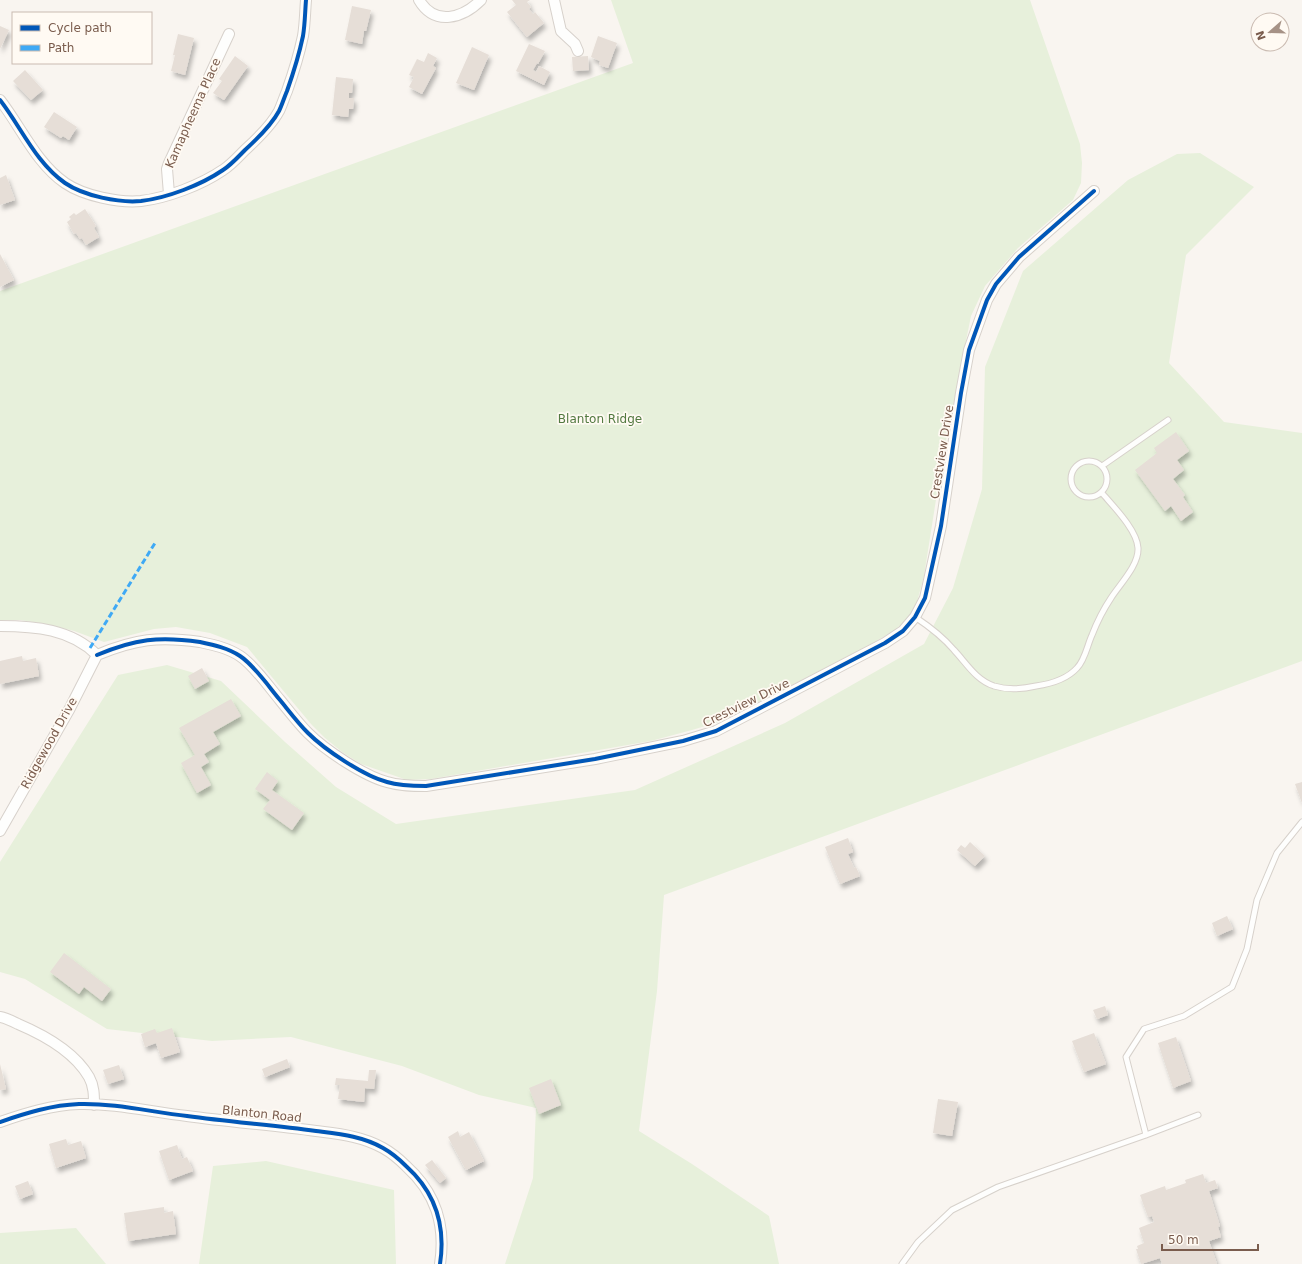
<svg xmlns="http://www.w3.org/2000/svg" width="1302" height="1264" font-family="'DejaVu Sans',sans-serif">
	<defs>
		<filter id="shadow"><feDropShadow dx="2.5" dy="4.5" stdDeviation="2" flood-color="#0004"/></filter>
	</defs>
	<rect width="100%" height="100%" fill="#f9f5f0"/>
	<path fill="#e7f0db" d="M 611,0 L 1030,0 L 1080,144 L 1082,163 L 1081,183 L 1073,200 L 1018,248 L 985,286 L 971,316 L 943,455 L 924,576 L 917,602 L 909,617 L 895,630 L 873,643 L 722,721 L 692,730 L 651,741 L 431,779 L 407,780 L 361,764 L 342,752 L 325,738 L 311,724 L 247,647 L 210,633 L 176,627 L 154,629 L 104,642 L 74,631 L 46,624 L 20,620 L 0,620 L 0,291 L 633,63 Z
		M 1200,153 L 1254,187 L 1186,255 L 1169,363 L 1224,422 L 1302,433 L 1302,661 L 664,895 L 657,991 L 639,1131 L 692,1164 L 769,1216 L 779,1264 L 505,1264 L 533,1178 L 536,1108 L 479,1095 L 402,1066 L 291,1037 L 212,1041 L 107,1029 L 25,979 L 0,972 L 0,862 L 118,675 L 167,665 L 221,681 L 285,742 L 336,787 L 396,824 L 635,790 L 785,723 L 924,644 L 953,588 L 982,489 L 985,367 L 1023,271 L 1128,180 L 1177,154 Z
		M 266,1161 L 394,1190 L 396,1264 L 199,1264 L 213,1166 Z
		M 76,1228 L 106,1264 L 0,1264 L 0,1233 Z"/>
	<path fill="#e6ded7" filter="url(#shadow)" d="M 512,0 L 530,0 L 527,2 L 531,7 L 529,9 L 533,14 L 535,12 L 544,23 L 527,37 L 507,12 L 516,5 Z
		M 352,6 L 371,10 L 366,31 L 364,31 L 362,44 L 345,40 Z
		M 0,26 L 9,30 L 0,49 Z
		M 178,34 L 194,38 L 185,75 L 171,71 L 175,55 L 173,55 Z
		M 598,36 L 617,43 L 608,68 L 599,65 L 600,61 L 591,57 Z
		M 529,44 L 545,51 L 538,64 L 537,63 L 533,70 L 536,72 L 539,66 L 550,72 L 544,85 L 516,71 Z
		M 472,47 L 489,55 L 474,90 L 456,83 Z
		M 428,53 L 437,58 L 433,66 L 436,68 L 422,94 L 409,87 L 414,77 L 409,75 L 417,59 L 424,62 Z
		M 235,56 L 248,66 L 224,100 L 213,93 L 222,81 L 219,79 Z
		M 588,56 L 589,70 L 573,71 L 572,57 Z
		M 25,70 L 43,90 L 31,100 L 13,81 Z
		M 336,77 L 353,79 L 352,93 L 349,93 L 349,98 L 354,98 L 353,109 L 349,109 L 348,117 L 332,115 Z
		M 54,112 L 77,127 L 69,140 L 63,136 L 61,138 L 44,127 Z
		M 6,175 L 15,200 L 0,205 L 0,178 Z
		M 85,209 L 96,226 L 94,228 L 99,237 L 86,245 L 82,238 L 80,239 L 76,233 L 74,234 L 67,222 L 71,219 L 69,217 L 74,213 L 76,215 Z
		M 0,254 L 14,280 L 0,287 Z
		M 1176,432 L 1189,451 L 1177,460 L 1184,470 L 1173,479 L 1185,495 L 1183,497 L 1193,512 L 1181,521 L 1171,506 L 1165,511 L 1135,470 L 1157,453 L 1154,448 Z
		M 22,656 L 23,661 L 36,658 L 39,676 L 0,684 L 0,661 Z
		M 202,668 L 209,681 L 195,689 L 188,676 Z
		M 231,699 L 241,716 L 213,732 L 220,744 L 204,754 L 209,762 L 201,767 L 211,785 L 197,793 L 181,763 L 195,755 L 179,728 Z
		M 267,772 L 278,781 L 272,790 L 304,813 L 292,830 L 263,809 L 270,800 L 255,789 Z
		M 1302,782 L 1302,803 L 1295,784 Z
		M 848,838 L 853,852 L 848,854 L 854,868 L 856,867 L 860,876 L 840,884 L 825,847 Z
		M 970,842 L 985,856 L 975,866 L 957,850 L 961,845 L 965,848 Z
		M 1227,916 L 1233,929 L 1217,936 L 1212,923 Z
		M 64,953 L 111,989 L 102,1001 L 84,987 L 79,994 L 50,972 Z
		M 1105,1006 L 1108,1015 L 1097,1019 L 1093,1010 Z
		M 172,1028 L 180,1052 L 161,1058 L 156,1043 L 145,1047 L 141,1034 L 155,1029 L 157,1033 Z
		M 1094,1033 L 1106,1064 L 1084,1072 L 1072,1041 Z
		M 1176,1037 L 1191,1081 L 1173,1088 L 1158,1043 Z
		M 287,1059 L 290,1067 L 265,1077 L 262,1069 Z
		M 0,1064 L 6,1089 L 0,1090 Z
		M 119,1065 L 124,1079 L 108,1084 L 103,1070 Z
		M 369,1070 L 376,1070 L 374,1089 L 365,1088 L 364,1102 L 338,1099 L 340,1085 L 335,1085 L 336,1078 L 368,1081 Z
		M 551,1079 L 561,1105 L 539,1114 L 529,1088 Z
		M 938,1099 L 958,1102 L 952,1136 L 933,1133 Z
		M 458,1131 L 460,1137 L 469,1132 L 484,1161 L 466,1170 L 448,1137 Z
		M 66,1139 L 68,1145 L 81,1141 L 86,1158 L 56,1168 L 49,1144 Z
		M 177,1145 L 182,1159 L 187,1157 L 193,1171 L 169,1180 L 159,1151 Z
		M 432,1160 L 446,1178 L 440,1183 L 425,1165 Z
		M 1203,1174 L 1206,1183 L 1215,1180 L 1218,1188 L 1209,1191 L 1220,1226 L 1218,1227 L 1221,1237 L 1209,1241 L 1217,1264 L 1162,1264 L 1160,1258 L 1141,1264 L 1136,1249 L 1138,1249 L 1137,1246 L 1144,1243 L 1139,1228 L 1154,1222 L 1152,1216 L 1148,1217 L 1140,1195 L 1165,1186 L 1166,1190 L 1186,1183 L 1185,1180 Z
		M 28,1181 L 33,1194 L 20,1199 L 15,1186 Z
		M 164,1207 L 164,1213 L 173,1211 L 176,1234 L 128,1241 L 124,1213 Z"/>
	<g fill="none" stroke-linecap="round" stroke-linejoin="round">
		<defs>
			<path id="service" d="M1071 479a18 18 0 1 1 36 0a18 18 0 1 1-36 0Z
				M 1102,466 L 1168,420
				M 915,617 C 930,627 943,637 954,650 C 967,664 976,680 994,686 C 1007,690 1023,689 1036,686 C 1050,684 1067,679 1077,668 C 1085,660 1087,646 1092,635 C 1097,622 1103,610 1111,598 C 1120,584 1139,565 1138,548 C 1137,530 1113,506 1102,493
				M 1146,1135 L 1126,1057 L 1144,1029 L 1184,1016 L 1232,987 L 1247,949 L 1257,900 L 1277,853 L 1302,822
				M 902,1264 L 918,1242 L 952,1210 L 998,1187 L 1146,1135 L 1198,1115"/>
			<path id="minor" d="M 419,0 C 435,27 463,18 481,0
				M 554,0 L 561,31 L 575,44 L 578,51
				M 0,100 C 21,127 36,163 65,183 C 84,196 119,203 141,201 C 167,198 201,185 223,170 C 231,165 238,157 245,150 C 256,140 272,124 279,111 C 282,105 284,98 287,91 C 293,74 299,55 303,36 C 305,24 305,12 306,0
				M 169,194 L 167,169 L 169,163 L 229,34
				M 0,626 C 35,626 71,629 97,655
				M 97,655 C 135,639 159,636 200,642 C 214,645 228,648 240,656 C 254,665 269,687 280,700 C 289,711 298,723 308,733 C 325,750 364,776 387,782 C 400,786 413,786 426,786 L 595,759 L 683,741 L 716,731 L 885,643 L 903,631 L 915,617 L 925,598 L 941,526 L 961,393 L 969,350 L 987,300 L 996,284 L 1019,257 L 1094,191
				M 0,831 L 69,710 L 97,655
				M 0,1017 C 6,1018 12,1021 18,1024 C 44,1035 74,1051 89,1077 C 94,1086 94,1095 94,1105
				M 0,1122 C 26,1113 52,1105 79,1104 C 115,1103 151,1112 187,1116 C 230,1122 273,1125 316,1131 C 339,1134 362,1136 383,1148 C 392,1153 399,1159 406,1166 C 436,1193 446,1225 440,1264"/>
		</defs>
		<use href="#service" stroke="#d7d1cb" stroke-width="7"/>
		<use href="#minor" stroke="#d7d1cb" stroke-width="12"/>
		<use href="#service" stroke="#fefefd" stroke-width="5"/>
		<use href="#minor" stroke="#fefefd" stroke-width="10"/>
		<path stroke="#3fa9f5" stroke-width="3" stroke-dasharray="6 3" stroke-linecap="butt" d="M 90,648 L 155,543"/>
		<defs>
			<path id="cycleway" d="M 0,100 C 21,127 36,163 65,183 C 84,196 119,203 141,201 C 167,198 201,185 223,170 C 231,165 238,157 245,150 C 256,140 272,124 279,111 C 282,105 284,98 287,91 C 293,74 299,55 303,36 C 305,24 305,12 306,0
				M 97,655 C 135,639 159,636 200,642 C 214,645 228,648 240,656 C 254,665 269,687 280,700 C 289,711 298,723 308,733 C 325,750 364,776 387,782 C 400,786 413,786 426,786 L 595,759 L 683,741 L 716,731 L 885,643 L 903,631 L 915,617 L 925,598 L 941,526 L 961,393 L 969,350 L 987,300 L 996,284 L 1019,257 L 1094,191
				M 0,1122 C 26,1113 52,1105 79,1104 C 115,1103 151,1112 187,1116 C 230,1122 273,1125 316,1131 C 339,1134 362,1136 383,1148 C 392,1153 399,1159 406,1166 C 436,1193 446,1225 440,1264"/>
		</defs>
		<use href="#cycleway" stroke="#fffaf3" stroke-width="6"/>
		<use href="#cycleway" stroke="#0057b8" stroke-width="4"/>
	</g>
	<g text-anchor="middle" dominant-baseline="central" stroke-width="3.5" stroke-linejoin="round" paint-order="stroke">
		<g font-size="12" fill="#7a5c4d" stroke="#fffaf3">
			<text transform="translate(193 113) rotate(-66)">Kamapheema Place</text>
			<text transform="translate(942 452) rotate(-81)">Crestview Drive</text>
			<text transform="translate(746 703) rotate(-26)">Crestview Drive</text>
			<text transform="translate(49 743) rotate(-61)">Ridgewood Drive</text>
			<text transform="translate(262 1114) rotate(6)">Blanton Road</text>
		</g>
		<g font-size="12" fill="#537a41" stroke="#fffaf3">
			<text x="600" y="419">Blanton Ridge</text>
		</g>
	</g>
	<rect x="12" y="12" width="140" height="52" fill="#fffaf3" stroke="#cabbb1"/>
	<rect x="20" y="25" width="20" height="6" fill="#0057b8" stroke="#cabbb1"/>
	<text x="48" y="32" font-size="12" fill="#7a5c4d">Cycle path</text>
	<rect x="20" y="45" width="20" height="6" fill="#3fa9f5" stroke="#cabbb1"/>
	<text x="48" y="52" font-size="12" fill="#7a5c4d">Path</text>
	<g transform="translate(1270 32) rotate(250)"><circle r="19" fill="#fffaf3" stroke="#cabbb1"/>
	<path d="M0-3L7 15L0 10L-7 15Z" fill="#a69286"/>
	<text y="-6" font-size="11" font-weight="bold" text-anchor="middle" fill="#7a5c4d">N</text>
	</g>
	<path d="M1162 1244v6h96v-6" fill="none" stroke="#7a5c4d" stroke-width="2"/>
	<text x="1168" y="1244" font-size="12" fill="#7a5c4d" stroke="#fffaf3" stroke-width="3" paint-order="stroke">50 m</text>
</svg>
